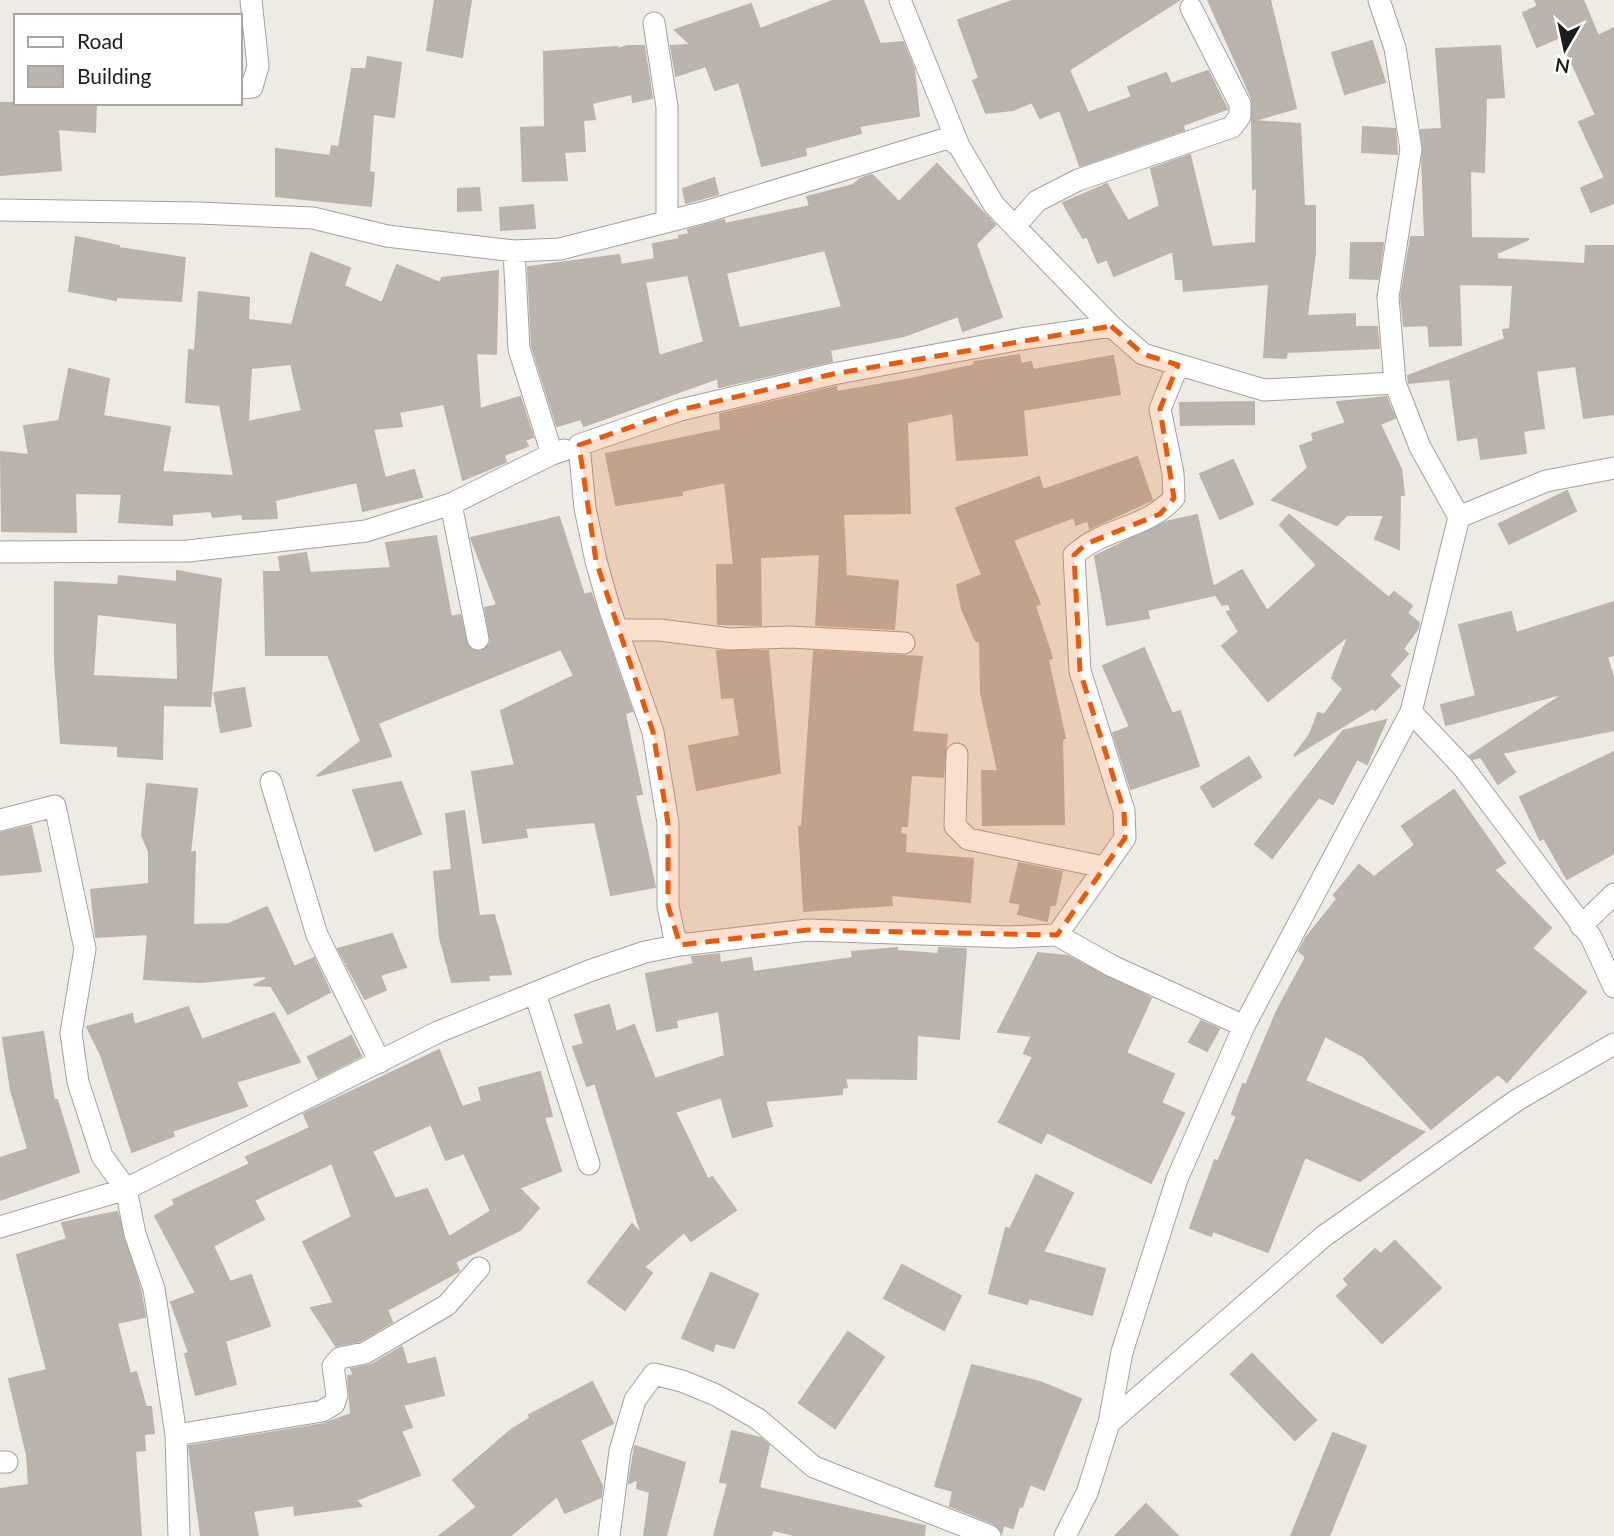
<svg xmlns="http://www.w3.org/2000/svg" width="1614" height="1536" font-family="Lato,sans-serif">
	<rect width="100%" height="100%" fill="#edebe4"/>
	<path fill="#bab4ad" stroke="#beb2a8" stroke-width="2" fill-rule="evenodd" d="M 435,0 L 471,0 L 462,57 L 427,50 Z
		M 835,0 L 863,0 L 880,44 L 903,42 L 914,69 L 919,116 L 859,126 L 861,133 L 805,148 L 806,155 L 762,166 L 739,82 L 715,90 L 706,66 L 676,76 L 671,46 L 691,45 L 675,30 L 751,4 L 760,29 Z
		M 1015,0 L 1179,0 L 1069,70 L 1088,113 L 1132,97 L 1128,87 L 1166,73 L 1171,84 L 1208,71 L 1227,109 L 1183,125 L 1184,130 L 1080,166 L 1060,110 L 1040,118 L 1032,102 L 1013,110 L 986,113 L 973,81 L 979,78 L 958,20 Z
		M 1208,0 L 1270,0 L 1296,108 L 1252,121 L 1252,98 Z
		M 1535,0 L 1583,0 L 1598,36 L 1614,28 L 1614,203 L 1591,212 L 1581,188 L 1605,178 L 1579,122 L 1596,115 L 1560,37 L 1537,47 L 1523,13 L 1538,6 Z
		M 1372,41 L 1385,82 L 1345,94 L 1332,53 Z
		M 627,46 L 644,46 L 652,98 L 633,102 L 632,94 L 592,103 L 595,119 L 583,120 L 585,151 L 564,152 L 567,180 L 523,181 L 521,128 L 545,127 L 544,52 L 617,47 L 612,51 Z
		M 1500,46 L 1504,97 L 1486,98 L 1484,172 L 1470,171 L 1471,238 L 1529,239 L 1497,253 L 1497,259 L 1585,264 L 1586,246 L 1614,246 L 1614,414 L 1584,418 L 1576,366 L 1536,371 L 1544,428 L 1523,431 L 1526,453 L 1481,459 L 1478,437 L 1458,440 L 1450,379 L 1409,383 L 1408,376 L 1505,339 L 1503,330 L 1510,329 L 1513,285 L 1459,284 L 1461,345 L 1430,346 L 1428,325 L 1404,326 L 1401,297 L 1411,237 L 1425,237 L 1421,130 L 1442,129 L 1436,49 Z
		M 368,57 L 401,63 L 394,117 L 373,114 L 369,172 L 374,173 L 371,206 L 276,196 L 276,149 L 330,156 L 332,146 L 339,147 L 352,69 L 366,69 Z
		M 0,103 L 96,103 L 95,132 L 58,129 L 61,170 L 0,175 Z
		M 1252,121 L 1300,124 L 1304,206 L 1315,206 L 1315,253 L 1307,316 L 1355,314 L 1355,327 L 1377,327 L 1379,348 L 1287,352 L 1286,358 L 1264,357 L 1269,284 L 1184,291 L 1183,279 L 1176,279 L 1173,251 L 1114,276 L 1107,259 L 1098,263 L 1087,236 L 1083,238 L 1063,203 L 1107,184 L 1128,221 L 1160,206 L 1151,169 L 1190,155 L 1212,247 L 1256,243 L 1257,188 L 1253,189 Z
		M 1363,127 L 1395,129 L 1397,154 L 1362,152 Z
		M 937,164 L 995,225 L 976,244 L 1002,317 L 963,331 L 958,316 L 904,336 L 830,350 L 832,361 L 719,387 L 718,378 L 584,426 L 581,419 L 557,426 L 532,347 L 528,267 L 619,255 L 621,265 L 655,259 L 653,244 L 680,239 L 679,236 L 689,234 L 688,230 L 724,220 L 725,224 L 810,206 L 807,197 L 853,185 L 860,179 L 872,175 L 899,202 ZM 825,250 L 842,307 L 739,328 L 726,273 ZM 688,275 L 704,342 L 659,356 L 645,282 Z
		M 714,178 L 718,194 L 686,203 L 683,189 Z
		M 479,188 L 481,210 L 458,211 L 458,189 Z
		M 533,205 L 535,228 L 501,230 L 500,208 Z
		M 76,237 L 119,246 L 119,248 L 185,258 L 181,301 L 116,297 L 116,300 L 69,291 Z
		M 1351,243 L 1383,243 L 1378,279 L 1350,278 Z
		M 311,253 L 350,268 L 344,286 L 382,303 L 397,265 L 440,283 L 442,278 L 498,271 L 496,354 L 476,353 L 480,409 L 520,397 L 533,437 L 525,440 L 528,446 L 504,455 L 506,462 L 463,480 L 444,404 L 399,412 L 402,426 L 373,429 L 385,478 L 414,470 L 422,497 L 363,511 L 357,482 L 275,500 L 277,518 L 243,519 L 242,514 L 213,517 L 211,511 L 172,514 L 172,525 L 119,522 L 122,494 L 75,493 L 76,532 L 2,531 L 1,452 L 29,455 L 24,426 L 59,421 L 69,369 L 109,379 L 103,416 L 170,427 L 162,472 L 234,476 L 220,405 L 186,402 L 189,350 L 195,351 L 199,292 L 249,298 L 248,320 L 292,325 ZM 291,364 L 302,411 L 248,422 L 251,368 Z
		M 1019,355 L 1021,364 L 1031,362 L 1033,370 L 1113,356 L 1120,394 L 1023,410 L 1027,455 L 957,460 L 953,413 L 907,422 L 910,513 L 843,514 L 846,576 L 898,581 L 894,629 L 816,625 L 820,554 L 760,557 L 761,625 L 718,624 L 717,565 L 734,565 L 725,482 L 681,491 L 682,495 L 616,505 L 606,454 L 721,430 L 720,414 L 836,387 L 837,392 L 911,379 L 975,365 L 974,362 Z
		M 1386,397 L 1395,418 L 1380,424 L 1401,469 L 1404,495 L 1400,495 L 1399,549 L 1375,539 L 1384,515 L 1347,515 L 1337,525 L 1272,500 L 1308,468 L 1300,446 L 1314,441 L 1312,434 L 1346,423 L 1337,402 Z
		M 1254,402 L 1254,424 L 1181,425 L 1180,403 Z
		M 1137,457 L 1152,500 L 1090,528 L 1088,520 L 1076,525 L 1074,517 L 1013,540 L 1040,604 L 1035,606 L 1052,658 L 1048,660 L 1065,738 L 1062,739 L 1064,824 L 983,825 L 982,771 L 998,771 L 981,693 L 980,641 L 976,641 L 962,609 L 957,585 L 982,575 L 956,508 L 1039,477 L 1043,490 Z
		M 1233,460 L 1253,504 L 1220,519 L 1200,474 Z
		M 1567,491 L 1576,511 L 1509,544 L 1499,524 Z
		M 1197,515 L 1213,587 L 1242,570 L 1267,611 L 1317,565 L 1280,525 L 1289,515 L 1389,598 L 1394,592 L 1412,606 L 1407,613 L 1419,623 L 1418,628 L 1403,649 L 1408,654 L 1389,675 L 1400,686 L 1375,710 L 1373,708 L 1294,756 L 1310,734 L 1318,713 L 1324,715 L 1343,689 L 1332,678 L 1349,635 L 1268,701 L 1222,646 L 1239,632 L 1227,612 L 1231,611 L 1229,604 L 1222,605 L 1214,591 L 1215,595 L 1147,610 L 1149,618 L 1107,625 L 1095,556 L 1166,522 Z
		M 559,517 L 584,595 L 591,593 L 632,711 L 625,714 L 642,794 L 635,795 L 655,887 L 611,895 L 595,822 L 525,828 L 527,837 L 483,843 L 472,772 L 515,765 L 501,711 L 574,676 L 561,649 L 378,723 L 391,756 L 317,776 L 361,741 L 328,655 L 266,655 L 264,572 L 281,572 L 279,557 L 306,553 L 310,573 L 391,568 L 386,543 L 436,536 L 451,617 L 460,615 L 468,647 L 481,652 L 491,643 L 485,608 L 497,605 L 471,538 Z
		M 177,571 L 221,579 L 210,706 L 163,705 L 162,759 L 118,756 L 118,746 L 61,743 L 55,662 L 55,582 L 118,585 L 119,576 L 177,582 ZM 97,614 L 177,623 L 178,680 L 93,676 Z
		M 1614,602 L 1614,655 L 1607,657 L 1614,680 L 1614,730 L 1502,753 L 1515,772 L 1498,784 L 1481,757 L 1473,759 L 1470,756 L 1565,693 L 1446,725 L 1441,705 L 1476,696 L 1459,625 L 1511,612 L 1516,633 Z
		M 1144,648 L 1172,714 L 1180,711 L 1199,766 L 1131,789 L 1113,733 L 1130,727 L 1103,666 Z
		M 717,651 L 768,651 L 780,773 L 697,790 L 689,746 L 740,736 L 734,697 L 722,698 Z
		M 814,651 L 922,657 L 912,732 L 947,735 L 943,777 L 911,775 L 907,826 L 901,826 L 900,834 L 906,835 L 905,853 L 973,859 L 970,902 L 891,895 L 892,905 L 804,911 L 799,827 L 802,827 Z
		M 244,688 L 251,726 L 221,732 L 214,693 Z
		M 1386,720 L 1367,764 L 1357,759 L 1333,804 L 1319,797 L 1272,858 L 1255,844 L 1343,731 Z
		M 1614,752 L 1614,853 L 1567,879 L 1544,838 L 1540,840 L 1520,797 Z
		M 1249,757 L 1261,777 L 1213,807 L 1201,787 Z
		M 401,782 L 421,834 L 375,851 L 353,790 Z
		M 147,784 L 197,789 L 190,853 L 195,852 L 193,925 L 229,924 L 267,907 L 294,967 L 314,958 L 330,992 L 288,1014 L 271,986 L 254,985 L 267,979 L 265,976 L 200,982 L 144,979 L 148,934 L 96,937 L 91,890 L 149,884 L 149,852 L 142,835 Z
		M 1454,790 L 1505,863 L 1494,870 L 1551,928 L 1532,948 L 1586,992 L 1507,1082 L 1498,1074 L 1431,1129 L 1363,1056 L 1325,1036 L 1305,1081 L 1424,1132 L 1360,1181 L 1305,1157 L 1268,1252 L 1213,1231 L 1211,1236 L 1190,1228 L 1215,1160 L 1218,1162 L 1237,1116 L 1232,1114 L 1243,1084 L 1246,1085 L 1277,1011 L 1306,957 L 1299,951 L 1306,938 L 1337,899 L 1334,895 L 1359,865 L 1374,877 L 1415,845 L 1402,826 Z
		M 464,811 L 479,916 L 494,915 L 511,974 L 488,975 L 489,980 L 452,982 L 440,938 L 434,872 L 452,870 L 446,814 Z
		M 31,826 L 41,871 L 0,875 L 0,833 Z
		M 1019,863 L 1062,872 L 1055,905 L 1050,905 L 1047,921 L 1018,914 L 1021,904 L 1010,902 Z
		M 392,934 L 406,967 L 380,975 L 386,990 L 365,999 L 338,949 Z
		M 897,948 L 897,951 L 938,954 L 939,948 L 966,949 L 959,1039 L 917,1035 L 916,1079 L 845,1078 L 847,1087 L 842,1088 L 842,1094 L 765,1101 L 772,1126 L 733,1137 L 721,1097 L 675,1112 L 708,1180 L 712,1177 L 736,1210 L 691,1241 L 684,1232 L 644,1267 L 652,1273 L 625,1310 L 588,1282 L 632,1224 L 642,1235 L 595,1083 L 587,1086 L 573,1047 L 584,1044 L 575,1015 L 609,1005 L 616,1032 L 634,1025 L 655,1079 L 725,1056 L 719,1011 L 676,1020 L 677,1027 L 657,1031 L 646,974 L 694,964 L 692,957 L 719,954 L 720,963 L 751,958 L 753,972 L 853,958 L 852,952 Z
		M 1038,953 L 1067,956 L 1151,998 L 1126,1053 L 1174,1074 L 1161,1103 L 1184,1113 L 1151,1183 L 1047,1132 L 1041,1143 L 999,1122 L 1033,1057 L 1024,1053 L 1032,1036 L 998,1032 Z
		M 188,1007 L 202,1040 L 274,1013 L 300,1062 L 236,1082 L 247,1106 L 172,1131 L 174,1136 L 132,1152 L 101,1055 L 87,1027 L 132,1014 L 134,1025 Z
		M 1201,1021 L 1219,1029 L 1207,1051 L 1189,1042 Z
		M 43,1032 L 54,1101 L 57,1100 L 79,1172 L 0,1200 L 0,1158 L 28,1149 L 11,1090 L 3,1038 Z
		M 351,1036 L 361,1056 L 318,1078 L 308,1057 Z
		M 439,1050 L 462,1107 L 482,1101 L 479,1088 L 540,1072 L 552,1116 L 544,1117 L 561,1171 L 519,1188 L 539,1208 L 520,1230 L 455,1262 L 459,1271 L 387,1310 L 392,1322 L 360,1341 L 336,1346 L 311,1308 L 334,1303 L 303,1242 L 352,1217 L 332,1163 L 254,1200 L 264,1219 L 213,1246 L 230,1282 L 251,1275 L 270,1326 L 225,1341 L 236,1384 L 196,1395 L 185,1354 L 189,1353 L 171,1302 L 196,1293 L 155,1216 L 175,1205 L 173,1200 L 250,1164 L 246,1157 L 310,1128 L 304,1114 ZM 431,1124 L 446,1160 L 464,1153 L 491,1211 L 449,1237 L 427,1189 L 395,1199 L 372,1151 Z
		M 1036,1175 L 1073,1193 L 1043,1252 L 1105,1269 L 1092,1315 L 1029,1298 L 1027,1304 L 989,1293 L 1006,1228 L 1010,1229 Z
		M 117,1212 L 141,1292 L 145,1317 L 117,1323 L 130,1374 L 136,1372 L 146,1407 L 151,1407 L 154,1433 L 144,1434 L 145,1450 L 135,1451 L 141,1536 L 0,1536 L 0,1489 L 29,1485 L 27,1455 L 9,1379 L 47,1370 L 17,1255 L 67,1239 L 62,1223 Z
		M 1395,1241 L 1441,1288 L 1382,1343 L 1337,1296 L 1349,1285 L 1344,1279 L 1375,1249 L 1381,1254 Z
		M 902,1265 L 961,1296 L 944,1330 L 884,1298 Z
		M 711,1273 L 758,1294 L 734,1348 L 715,1343 L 713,1351 L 682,1338 Z
		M 848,1332 L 884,1357 L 835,1428 L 799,1403 Z
		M 402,1347 L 407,1365 L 435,1358 L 444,1395 L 403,1405 L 412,1427 L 401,1431 L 420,1475 L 356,1500 L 361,1506 L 295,1515 L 294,1505 L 253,1511 L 258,1536 L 201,1536 L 189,1446 L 324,1424 L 351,1414 L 348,1376 L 354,1375 L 351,1369 L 371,1365 Z
		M 1252,1354 L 1316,1420 L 1295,1440 L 1231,1374 Z
		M 972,1365 L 1040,1382 L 1081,1399 L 1044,1490 L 1030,1484 L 1022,1507 L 1019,1506 L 1013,1528 L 1003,1525 L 1002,1532 L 995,1524 L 950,1506 L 953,1491 L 935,1486 Z
		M 592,1382 L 613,1423 L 580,1440 L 602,1486 L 601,1497 L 565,1513 L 557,1496 L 510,1536 L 439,1536 L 477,1507 L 453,1480 L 511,1430 L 530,1418 L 529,1415 Z
		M 732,1431 L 760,1438 L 769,1445 L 759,1488 L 925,1526 L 924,1536 L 798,1536 L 773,1530 L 771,1536 L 714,1536 L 728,1483 L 720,1482 Z
		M 1333,1433 L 1366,1446 L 1329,1536 L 1291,1536 Z
		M 635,1446 L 685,1463 L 666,1536 L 644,1536 L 650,1492 L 637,1488 L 638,1479 L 629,1483 Z
		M 1146,1504 L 1178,1536 L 1115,1536 Z"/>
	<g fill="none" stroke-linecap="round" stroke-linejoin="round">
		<defs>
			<path id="street" d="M 900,0 L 959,146 L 994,205 L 1111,326 L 1143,354 L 1264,390 L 1395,383
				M 1379,0 L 1395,48 L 1411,149 L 1388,297 L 1395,383 L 1420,447 L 1459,517
				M 654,23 L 667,107 L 667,221
				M 240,88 L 252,87 L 258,66 L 251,0
				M 0,210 L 199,213 L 313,218 L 387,236 L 514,251 L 560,249 L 705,212 L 948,138 L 959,146
				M 1015,226 L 1037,201 L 1078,180 L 1232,127 L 1240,116 L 1240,104 L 1191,8
				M 514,251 L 519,349 L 552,454 L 564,450
				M 451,504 L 478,639
				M 0,552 L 188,551 L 366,531 L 451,504 L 552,454
				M 619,630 L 660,630 L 730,639 L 790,637 L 904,643
				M 1411,712 L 1463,767 L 1591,937 L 1614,987
				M 957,754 L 955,826 L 968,839 L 1104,867
				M 271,782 L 317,935 L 380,1062
				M 0,820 L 55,806 L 85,949 L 71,1033 L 78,1082 L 102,1156 L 126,1189 L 135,1234 L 154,1289 L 176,1435 L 179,1536
				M 1581,926 L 1614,894
				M 1057,935 L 1125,838 L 1124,811 L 1080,671 L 1074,555 C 1104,527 1145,530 1174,498 L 1173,473 L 1160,409 L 1178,365
				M 680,945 L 674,935 L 668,906 L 668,823 L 653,732 L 609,607 L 596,561 L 585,508 L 579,445 L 680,410 L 833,374 L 1021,339 L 1111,326
				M 535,993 L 589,1164
				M 0,1227 L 126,1189 L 438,1032 L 589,971 L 645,952 L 680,945 L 808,930 L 1009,937 L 1057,935 L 1112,966 L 1244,1026
				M 1109,1423 L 1324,1236 L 1517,1100 L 1614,1044
				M 176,1435 L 322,1411 L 334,1404 L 337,1395 L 333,1366 L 340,1358 L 365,1353 L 447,1305 L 479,1268
				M 0,1462 L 7,1462
				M 609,1536 L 620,1451 L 635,1400 L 654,1374 L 682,1381 L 716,1395 L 758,1419 L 814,1467 L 990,1536
				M 1065,1536 L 1087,1493 L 1109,1423 L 1122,1352 L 1177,1179 L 1244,1026 L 1411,712 L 1459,517 L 1546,481 L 1614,468"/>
		</defs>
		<use href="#street" stroke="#a1a1a1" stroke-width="23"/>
		<use href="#street" stroke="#fff" stroke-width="21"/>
	</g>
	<path fill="#e8590c" fill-opacity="0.2" stroke="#e8590c" stroke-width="5" stroke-dasharray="14 9" stroke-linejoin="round" d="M 1111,326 L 1143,354 L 1178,365 L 1160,409 L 1174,498 L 1160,514 L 1086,544 L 1074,555 L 1080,671 L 1124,811 L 1125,838 L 1057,935 L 808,930 L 680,945 L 668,906 L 668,823 L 653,732 L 596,561 L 579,445 L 680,410 L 833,374 Z"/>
	<rect x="14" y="14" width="228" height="91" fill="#ffffff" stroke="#a5a5a5" stroke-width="2"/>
	<rect x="28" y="37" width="35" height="10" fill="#ffffff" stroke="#a5a5a5" stroke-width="2"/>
	<text x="77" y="49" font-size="21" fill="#1d1d1d">Road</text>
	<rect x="28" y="66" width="35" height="21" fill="#bab4ad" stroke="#a5a5a5" stroke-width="2"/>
	<text x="77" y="84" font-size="21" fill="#1d1d1d">Building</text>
	<g transform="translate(1565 49) rotate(189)" stroke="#ffffff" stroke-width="5" paint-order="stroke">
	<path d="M0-5L12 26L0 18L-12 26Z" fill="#1d1d1d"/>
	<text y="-10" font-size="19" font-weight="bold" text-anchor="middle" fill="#1d1d1d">N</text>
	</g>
</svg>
